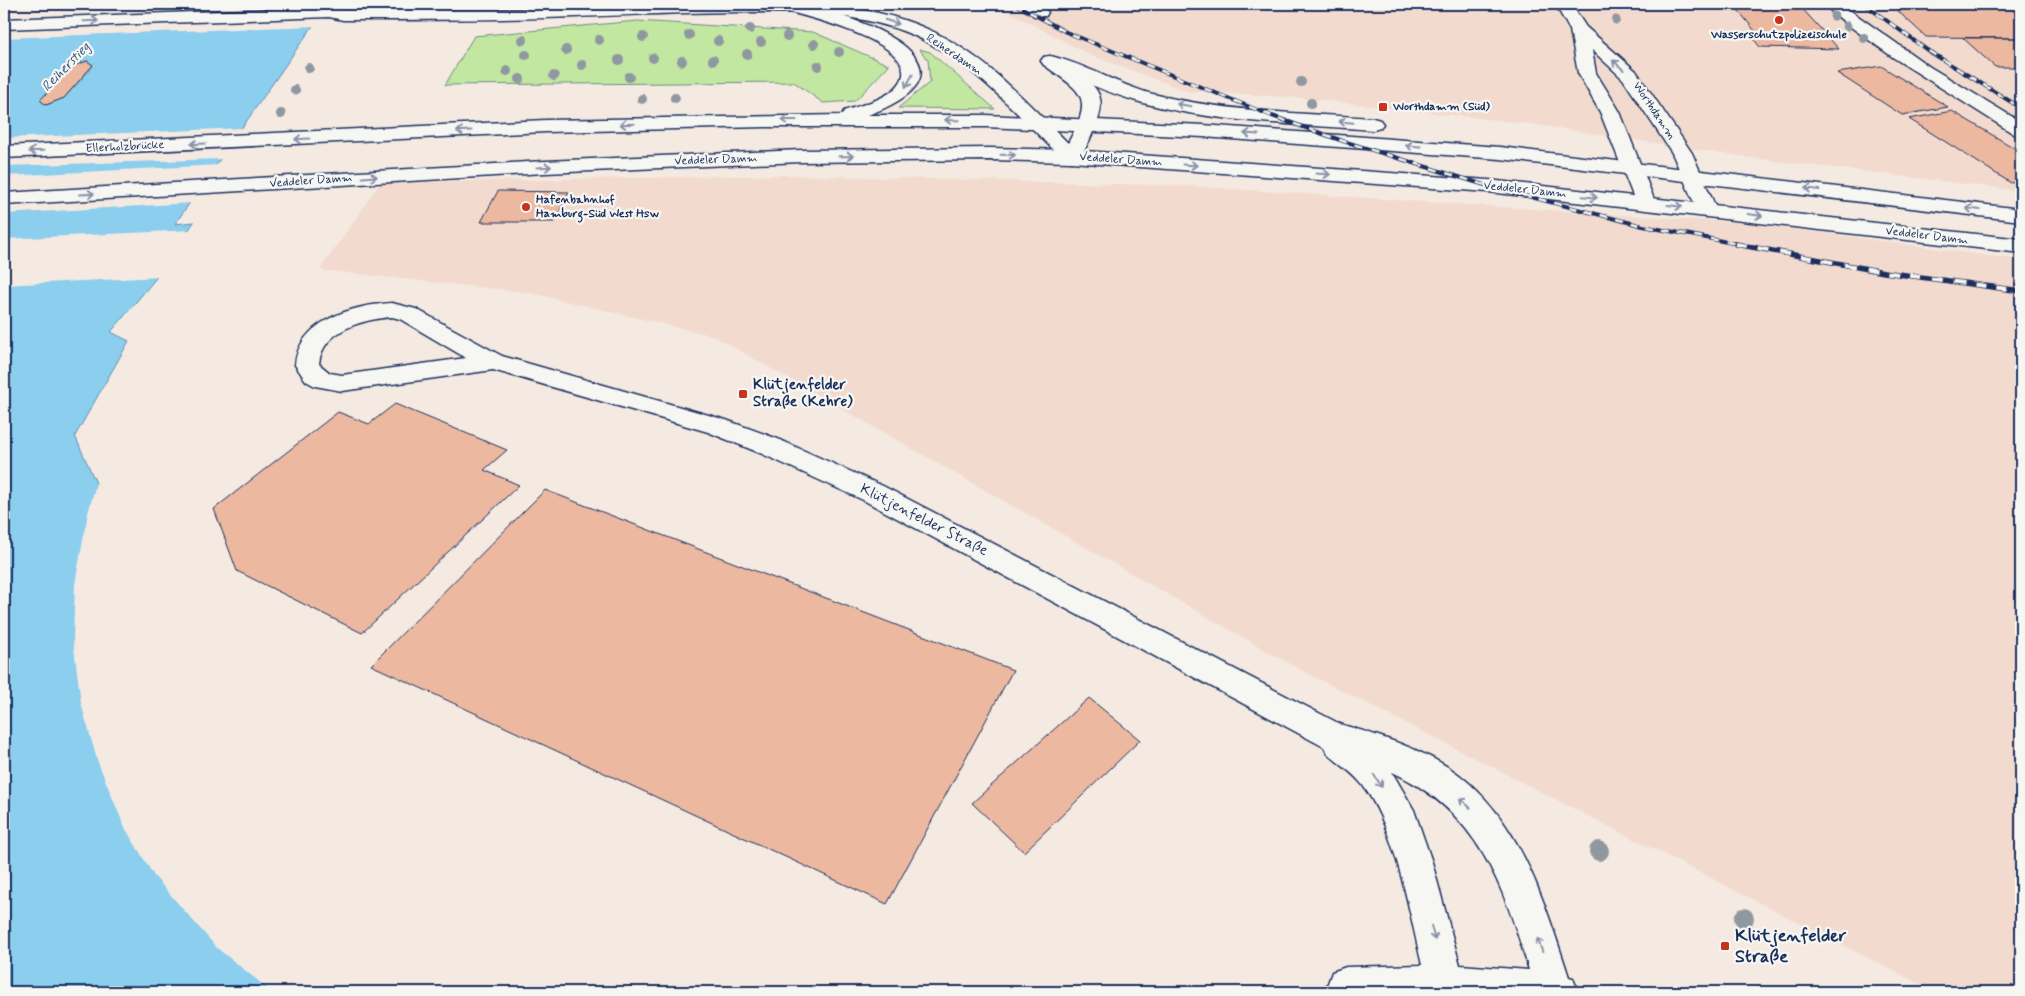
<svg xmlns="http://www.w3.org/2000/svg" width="2025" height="996" font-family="Mynerve,sans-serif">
	<rect width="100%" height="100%" fill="#f4eae2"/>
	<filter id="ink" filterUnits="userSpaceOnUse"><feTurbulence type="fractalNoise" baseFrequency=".02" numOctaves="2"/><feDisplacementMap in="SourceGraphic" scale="10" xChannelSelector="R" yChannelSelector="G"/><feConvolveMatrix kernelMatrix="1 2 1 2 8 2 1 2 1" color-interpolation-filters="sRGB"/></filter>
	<g filter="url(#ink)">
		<path fill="#f2dbce" d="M 987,4 L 2021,4 L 2021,191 L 1752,158 L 1530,124 L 1301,98 L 1187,91 L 1092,56 L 1009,12 Z
			M 786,175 L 1190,186 L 1758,224 L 2021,260 L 2021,992 L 1935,992 L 1297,668 L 714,336 L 531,293 L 320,270 L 380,183 Z"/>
		<path fill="#c2e7a1" stroke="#6e8b80" d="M 637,21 L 813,32 L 889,65 L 855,101 L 823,103 L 794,82 L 445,85 L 474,36 Z
			M 919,49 L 930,52 L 995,109 L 898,108 L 930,82 L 928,60 Z"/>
		<path fill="#8bceed" stroke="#5e8eb4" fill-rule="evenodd" d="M 4,4 L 328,4 L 175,224 L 194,222 L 156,278 L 111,332 L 129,341 L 75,436 L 117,530 L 205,689 L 267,773 L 326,832 L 391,883 L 501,938 L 698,992 L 4,992 ZM 87,61 L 93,66 L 64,98 L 46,105 L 40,100 Z"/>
		<path fill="#f4eae2" d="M 4,4 L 331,4 L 316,26 L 4,38 Z
			M 244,128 L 223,159 L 4,166 L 4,138 Z
			M 219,165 L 192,203 L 4,214 L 4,176 Z
			M 192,230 L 160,277 L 4,285 L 4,239 Z
			M 97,480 L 119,529 L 207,687 L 269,772 L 328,830 L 392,880 L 502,936 L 699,990 L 701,992 L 272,992 L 217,948 L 154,876 L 124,826 L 97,760 L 81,703 L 73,640 L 75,584 L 88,513 Z"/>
		<path fill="#edb8a0" stroke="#1b2f5e" d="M 1733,4 L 1798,4 L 1839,49 L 1760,47 L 1752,37 L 1760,37 Z
			M 1890,4 L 2005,4 L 2021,17 L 2021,38 L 1926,37 Z
			M 1963,38 L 2021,38 L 2021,67 L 1995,67 Z
			M 87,61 L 93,65 L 64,98 L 46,105 L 40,100 L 73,66 Z
			M 1881,66 L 1948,107 L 1902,115 L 1837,73 Z
			M 1952,111 L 2021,152 L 2021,181 L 2011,183 L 1909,119 Z
			M 498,191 L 569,192 L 554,222 L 481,222 Z
			M 395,404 L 507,450 L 484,470 L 519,485 L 362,633 L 237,571 L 214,509 L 338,412 L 369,424 Z
			M 545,490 L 1013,670 L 887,904 L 371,665 Z
			M 1089,698 L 1140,740 L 1024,852 L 972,803 Z"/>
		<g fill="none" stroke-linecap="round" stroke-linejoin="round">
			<defs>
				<path id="minor" d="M 649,4 C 685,4 720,4 756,4 C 823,4 888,5 947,39 C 994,65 1030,106 1068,143 C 1094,96 1083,93 1044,65 L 1041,61 L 1044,57 C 1055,54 1062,61 1072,68 C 1100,88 1109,99 1093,132 C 1089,142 1084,152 1078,160 L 1071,162 L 1064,160 C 1018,116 973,61 913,35 C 861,13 805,12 749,12 C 691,12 633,15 575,17 C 498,20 420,20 343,20 L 329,17 L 4,29 L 4,19 L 329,7 L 343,10 L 518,9 Z
					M 1021,4 L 1039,4 L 1048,12 L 1046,16 L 1034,16 Z
					M 1555,4 L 1571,4 L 1586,27 L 1636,71 L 1692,153 L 1717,210 L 1713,214 L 1706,216 L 1699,214 L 1672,153 L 1623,79 L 1592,50 L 1596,73 L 1620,112 L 1655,202 L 1651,206 L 1644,208 L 1637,206 L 1600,112 L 1578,73 L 1570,30 Z
					M 1823,4 L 1841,4 L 1930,67 L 2021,122 L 2021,136 L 2014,134 L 1894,58 L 1848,25 Z
					M 392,303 L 416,309 L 502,356 L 726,420 L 778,439 L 883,486 L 1340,724 C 1380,736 1424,749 1458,774 C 1522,823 1545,904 1569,977 L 1573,978 L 1578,992 L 1329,992 L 1327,986 L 1332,972 L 1346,967 L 1422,965 C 1409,911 1396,831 1364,787 C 1355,774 1339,764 1327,753 L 1324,747 L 863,500 L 760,453 L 708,432 L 493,370 L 342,391 L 315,386 L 306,381 L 295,365 C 299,320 354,305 392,303 ZM 392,317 L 400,319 L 466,358 L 342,375 L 330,373 L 319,364 C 322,330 364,319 392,317 ZM 1392,772 C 1479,812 1503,885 1529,970 L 1460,965 L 1432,862 L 1414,810 Z"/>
				<path id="major" d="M 786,4 C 805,4 824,10 842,16 C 908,37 967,78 868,115 L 986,115 L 1203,125 L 1500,147 L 2021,209 L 2021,221 L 1500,159 L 1203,137 L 986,127 L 765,127 L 546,132 L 4,158 L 4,146 L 546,120 L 842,115 L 844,111 C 861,105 888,99 899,84 C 927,45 808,17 786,11 L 784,7 Z
					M 1050,56 C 1086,64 1118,85 1153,94 C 1225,112 1300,113 1373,118 L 1380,120 L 1383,124 L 1380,128 L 1373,130 C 1297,124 1217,123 1143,103 C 1109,94 1076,78 1044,65 L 1041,61 L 1044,57 Z
					M 989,148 L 1071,150 L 1488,180 L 2021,239 L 2021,253 L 1488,192 L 1071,162 L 989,160 L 801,162 L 545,173 L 4,205 L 4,193 L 545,161 L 801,150 Z"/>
			</defs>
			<use href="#minor" stroke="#1b2f5e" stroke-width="3"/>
			<use href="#major" stroke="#1b2f5e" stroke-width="3"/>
			<use href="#minor" fill="#f6f6f2" fill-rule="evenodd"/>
			<use href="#major" fill="#f6f6f2" fill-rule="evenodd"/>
			<defs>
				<path id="rail-far1" d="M 1015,4 L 1066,32 L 1272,116 L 1343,141 L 1488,186 L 1643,226 L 1743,245
					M 1864,4 L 1927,50 L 2021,108"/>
				<path id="rail" d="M 1736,244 L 1884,272 L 2021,291"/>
			</defs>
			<use href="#rail-far1" stroke="#1b2f5e" stroke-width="4"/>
			<use href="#rail" stroke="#1b2f5e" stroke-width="5.5"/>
			<use href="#rail-far1" stroke="#f6f6f2" stroke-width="2.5" stroke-dasharray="8" stroke-linecap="butt"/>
			<use href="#rail" stroke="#f6f6f2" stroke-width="4" stroke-dasharray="11" stroke-linecap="butt"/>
		</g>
		<g fill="#8f98a1">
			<circle cx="1834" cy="16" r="4.5"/>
			<circle cx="1616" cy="20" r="4.5"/>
			<circle cx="1847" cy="26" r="4.5"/>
			<circle cx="750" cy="29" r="5"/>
			<circle cx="689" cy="35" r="5"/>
			<circle cx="787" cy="36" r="5"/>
			<circle cx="643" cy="37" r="5"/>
			<circle cx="1864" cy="38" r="5"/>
			<circle cx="523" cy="40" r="5"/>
			<circle cx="599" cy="40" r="5"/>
			<circle cx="718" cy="41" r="5"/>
			<circle cx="761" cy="42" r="5"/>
			<circle cx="814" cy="44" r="5"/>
			<circle cx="566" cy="50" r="5"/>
			<circle cx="839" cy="52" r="5"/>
			<circle cx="747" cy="54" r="5"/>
			<circle cx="526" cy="55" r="5"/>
			<circle cx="653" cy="58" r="5"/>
			<circle cx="619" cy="60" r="5"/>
			<circle cx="713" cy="60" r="5"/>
			<circle cx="682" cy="61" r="5"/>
			<circle cx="582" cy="65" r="5"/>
			<circle cx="818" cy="66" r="5"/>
			<circle cx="309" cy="68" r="5"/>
			<circle cx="507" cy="71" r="5"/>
			<circle cx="554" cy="76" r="5"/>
			<circle cx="629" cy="77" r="5"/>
			<circle cx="520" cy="79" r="5"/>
			<circle cx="1301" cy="82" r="5"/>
			<circle cx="295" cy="90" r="5"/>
			<circle cx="675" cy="98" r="5"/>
			<circle cx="642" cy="99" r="5"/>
			<circle cx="1311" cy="103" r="5"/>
			<circle cx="281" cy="114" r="5"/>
			<circle cx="1599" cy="851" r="10"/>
			<circle cx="1744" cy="918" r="10"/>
		</g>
		<defs><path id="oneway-shaft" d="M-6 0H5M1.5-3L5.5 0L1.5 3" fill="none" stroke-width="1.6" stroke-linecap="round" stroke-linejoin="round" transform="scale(1.25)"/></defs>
		<g stroke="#8892a8">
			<use href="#oneway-shaft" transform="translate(91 21) rotate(-2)"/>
			<use href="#oneway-shaft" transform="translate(892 22) rotate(17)"/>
			<use href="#oneway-shaft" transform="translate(1618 65) rotate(-138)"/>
			<use href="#oneway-shaft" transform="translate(909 81) rotate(119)"/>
			<use href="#oneway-shaft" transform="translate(1184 105) rotate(-171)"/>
			<use href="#oneway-shaft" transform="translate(789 120) rotate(180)"/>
			<use href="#oneway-shaft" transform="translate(952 120) rotate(-179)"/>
			<use href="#oneway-shaft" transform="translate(1346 122) rotate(-175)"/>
			<use href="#oneway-shaft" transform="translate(627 124) rotate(178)"/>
			<use href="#oneway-shaft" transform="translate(464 131) rotate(177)"/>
			<use href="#oneway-shaft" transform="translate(1251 134) rotate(-176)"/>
			<use href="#oneway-shaft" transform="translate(302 139) rotate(177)"/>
			<use href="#oneway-shaft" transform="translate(198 144) rotate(177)"/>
			<use href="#oneway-shaft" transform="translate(1413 146) rotate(-176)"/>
			<use href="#oneway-shaft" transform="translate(36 151) rotate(178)"/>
			<use href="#oneway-shaft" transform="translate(1008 155) rotate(1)"/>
			<use href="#oneway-shaft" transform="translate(846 156) rotate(-1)"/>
			<use href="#oneway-shaft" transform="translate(1190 165) rotate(4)"/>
			<use href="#oneway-shaft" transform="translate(544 167) rotate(-3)"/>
			<use href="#oneway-shaft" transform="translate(1323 174) rotate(4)"/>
			<use href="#oneway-shaft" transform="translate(370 177) rotate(-4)"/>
			<use href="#oneway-shaft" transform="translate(1812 189) rotate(-173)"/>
			<use href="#oneway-shaft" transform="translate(87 194) rotate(-3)"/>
			<use href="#oneway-shaft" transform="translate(1590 197) rotate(6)"/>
			<use href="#oneway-shaft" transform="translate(1675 206) rotate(7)"/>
			<use href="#oneway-shaft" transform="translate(1973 209) rotate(-172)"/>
			<use href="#oneway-shaft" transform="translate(1755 215) rotate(7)"/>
			<use href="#oneway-shaft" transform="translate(1378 781) rotate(56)"/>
			<use href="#oneway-shaft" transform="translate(1465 803) rotate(-138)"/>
			<use href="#oneway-shaft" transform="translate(1433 933) rotate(75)"/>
			<use href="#oneway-shaft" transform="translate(1540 945) rotate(-109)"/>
		</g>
	</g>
	<g fill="#c8321e" stroke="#f6f6f2" stroke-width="2">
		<circle cx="1779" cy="20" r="5"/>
		<rect x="1378" y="102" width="10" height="10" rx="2.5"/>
		<circle cx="526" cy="207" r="5"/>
		<rect x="738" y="389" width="10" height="10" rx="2.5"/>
		<rect x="1720" y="941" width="10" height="10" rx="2.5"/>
	</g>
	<g text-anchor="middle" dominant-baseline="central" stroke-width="4.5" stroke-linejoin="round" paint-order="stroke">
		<g font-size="12" font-weight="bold" fill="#1b2f5e" stroke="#f6f6f2" text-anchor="start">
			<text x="1779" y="35" text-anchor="middle">Wasserschutzpolizeischule</text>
			<text x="1393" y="107">Worthdamm (Süd)</text>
			<text x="536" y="200">Hafenbahnhof<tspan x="536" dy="14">Hamburg-Süd West Hsw</tspan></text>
		</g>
		<g font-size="12" fill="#1b2f5e" stroke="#f6f6f2">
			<text transform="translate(954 55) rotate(34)">Reiherdamm</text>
			<text transform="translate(1654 111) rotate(56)">Worthdamm</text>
			<text transform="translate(125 147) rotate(-3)">Ellerholzbrücke</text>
			<text transform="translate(716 160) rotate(-2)">Veddeler Damm</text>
			<text transform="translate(1121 160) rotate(4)">Veddeler Damm</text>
			<text transform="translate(311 181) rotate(-4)">Veddeler Damm</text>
			<text transform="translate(1525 190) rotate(6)">Veddeler Damm</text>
			<text transform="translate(1927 236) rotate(7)">Veddeler Damm</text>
		</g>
		<g font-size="14" font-style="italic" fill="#375782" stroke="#f6f6f2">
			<text transform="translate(66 67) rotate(-46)">Reiherstieg</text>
		</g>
		<g font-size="15" font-weight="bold" fill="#1b2f5e" stroke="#f6f6f2" text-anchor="start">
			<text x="753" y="385">Klütjenfelder<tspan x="753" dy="17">Straße (Kehre)</tspan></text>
		</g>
		<g font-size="15" fill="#1b2f5e" stroke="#f6f6f2">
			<text transform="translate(924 520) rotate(27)">Klütjenfelder Straße</text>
		</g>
		<g font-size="18" font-weight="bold" fill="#1b2f5e" stroke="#f6f6f2" text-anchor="start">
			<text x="1735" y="936">Klütjenfelder<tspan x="1735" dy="21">Straße</tspan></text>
		</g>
	</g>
	<rect width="2025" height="996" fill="none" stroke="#f6f6f2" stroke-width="20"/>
	<rect x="10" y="10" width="2005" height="976" fill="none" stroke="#1b2f5e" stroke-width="2" filter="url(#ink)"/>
</svg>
